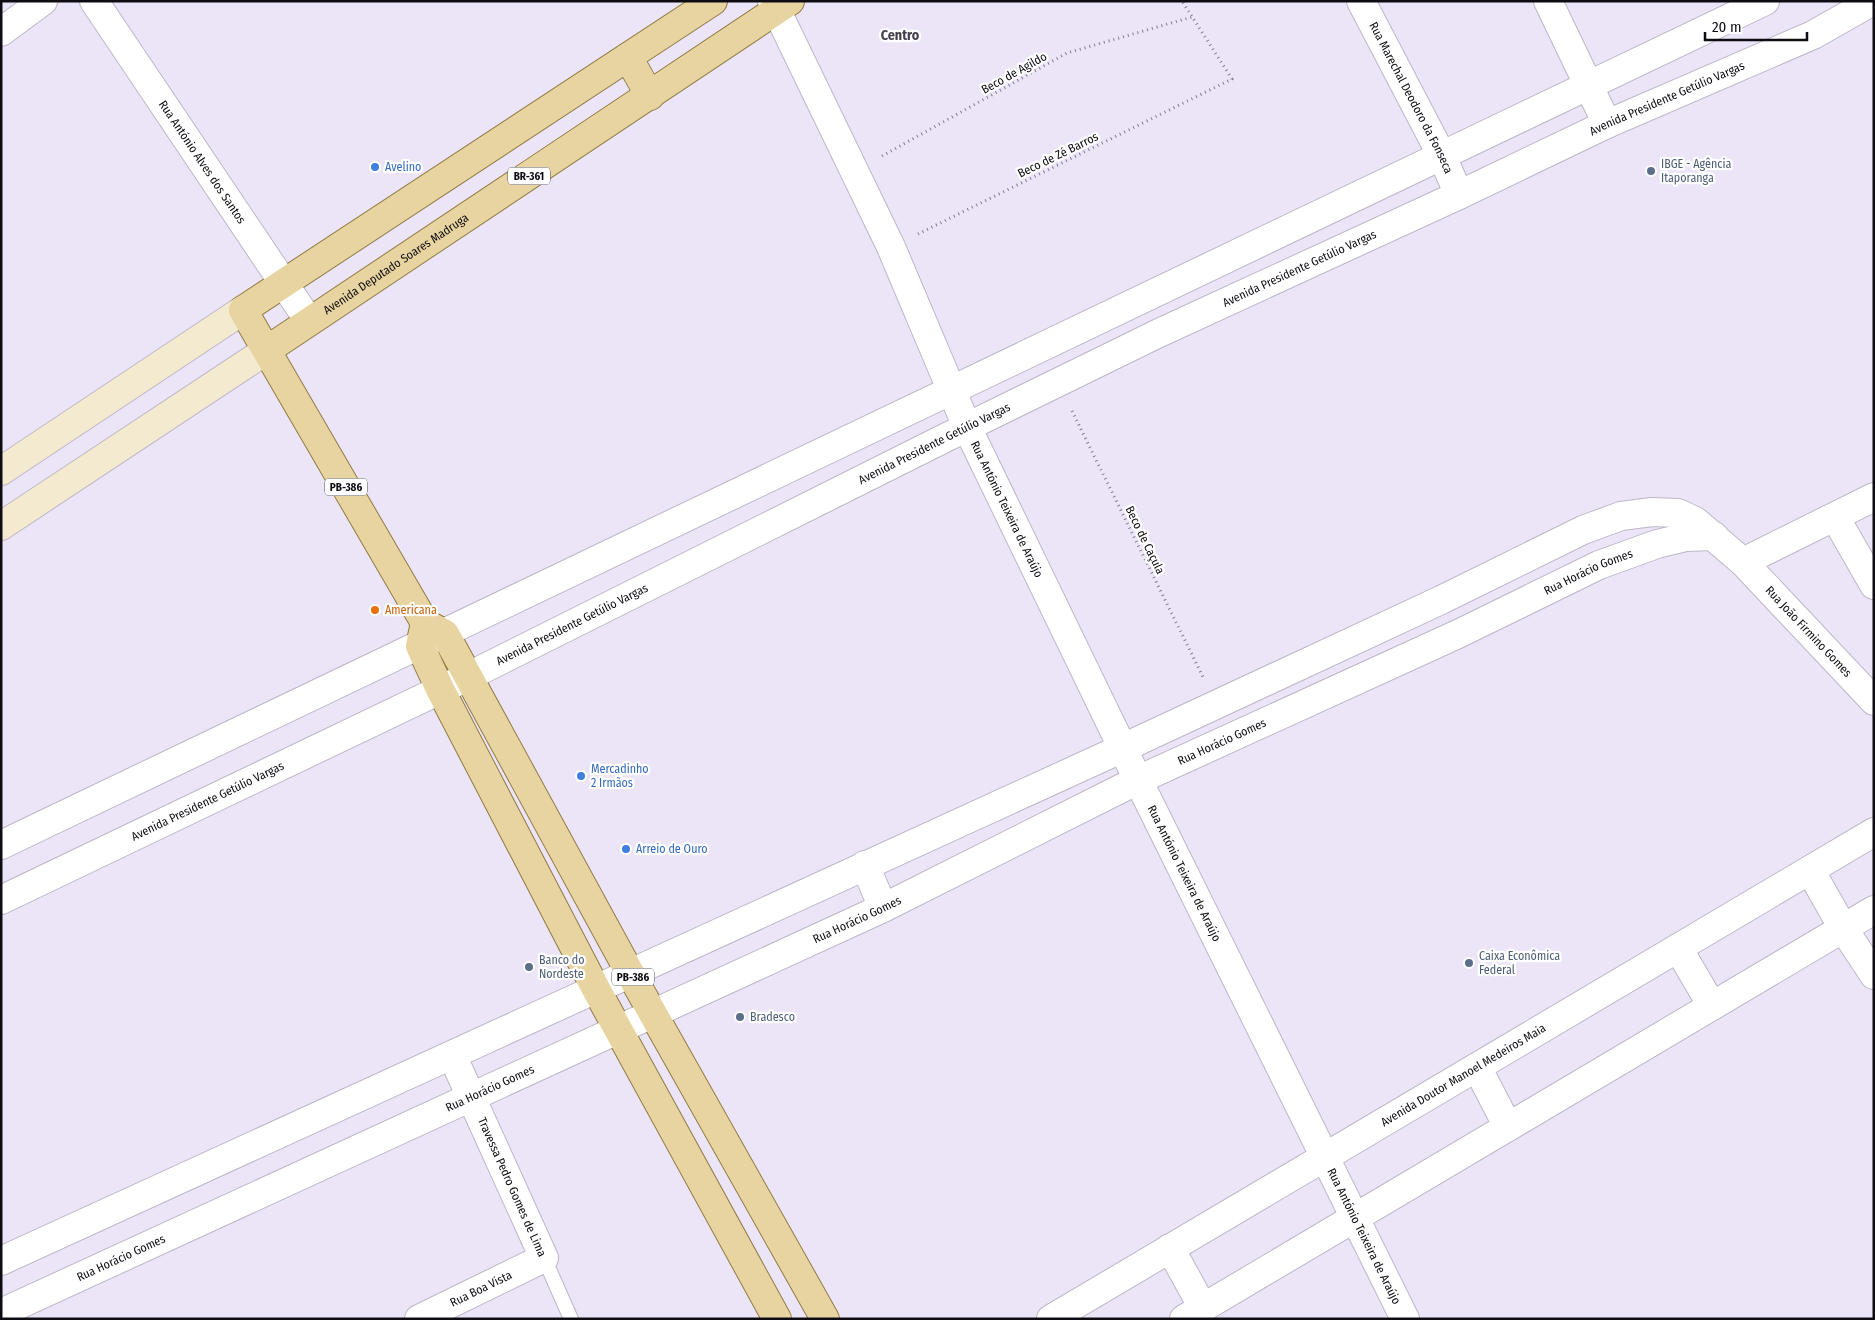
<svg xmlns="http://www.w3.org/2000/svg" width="1875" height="1320" font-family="'Fira Sans Condensed',sans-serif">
	<rect width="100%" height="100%" fill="#ebe5f7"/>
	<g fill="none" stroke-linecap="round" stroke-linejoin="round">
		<defs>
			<path id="service" d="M 544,1258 L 571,1319"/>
			<g id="minor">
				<path id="s1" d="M 94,1 L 309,321"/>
				<path id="s2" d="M 772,1 L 891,247 L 967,427 L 1138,780 L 1405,1319"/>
				<path id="s3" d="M 1361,1 L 1442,156 L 1459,195"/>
				<path d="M 1548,1 L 1607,124"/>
				<path d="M 1,32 L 43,1"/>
				<path d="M 1835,517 L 1874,585"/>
				<path d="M 1743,562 L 1874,497"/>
				<path d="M 1810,870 L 1843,928 L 1874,975"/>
				<path id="s4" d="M 419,1319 L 544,1258 L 452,1055"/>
			</g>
			<g id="tertiary">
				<path d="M 1,845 L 1765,1"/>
				<path d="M 865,865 L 883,908"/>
				<path id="s5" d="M 1,900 L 469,676 L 967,427 L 1159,333 L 1459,195 L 1607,124 L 1813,35 L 1873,1"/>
				<path d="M 1678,948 L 1712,1006"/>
				<path d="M 1477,1067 L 1508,1127"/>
				<path d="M 1170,1248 L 1203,1308"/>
				<path id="s6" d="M 1,1261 L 1123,748 L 1441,600 L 1583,530 L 1621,516 L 1652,512 L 1678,513 L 1695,521 L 1743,562 L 1874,701"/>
				<path id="s7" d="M 1,1313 L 883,908 L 1138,780 L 1458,634 L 1599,565 L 1657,544 L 1686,537 L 1714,536"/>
				<path id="s8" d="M 1051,1319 L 1874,832"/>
				<path d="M 1184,1319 L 1874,910"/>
			</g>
			<path id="secondary" d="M 1,471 L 243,310
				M 1,526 L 267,350"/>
			<g id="primary">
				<path d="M 713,1 L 243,310 L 425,623 L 445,634 L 630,973 L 825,1319"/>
				<path d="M 628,57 L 650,96"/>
				<path id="s9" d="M 267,350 L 790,1"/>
				<path d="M 425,623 L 420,646 L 440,689 L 596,989 L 777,1319"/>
			</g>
		</defs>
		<use href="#service" stroke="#bdb6c7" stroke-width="16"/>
		<use href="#minor" stroke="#bdb6c7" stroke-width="30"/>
		<use href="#tertiary" stroke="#bdb6c7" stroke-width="30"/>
		<use href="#secondary" stroke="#bdb6c7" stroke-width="30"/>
		<use href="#primary" stroke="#917c45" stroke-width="30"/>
		<path stroke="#837f8c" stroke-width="3" stroke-dasharray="1 4" stroke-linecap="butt" d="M 882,156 L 1067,53 L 1192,17
			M 918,234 L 1232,79 L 1182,1
			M 1072,411 L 1203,677"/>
		<use href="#service" stroke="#fff" stroke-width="14"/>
		<use href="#minor" stroke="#fff" stroke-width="28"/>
		<use href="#tertiary" stroke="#fff" stroke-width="28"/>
		<use href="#secondary" stroke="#f3eacf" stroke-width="28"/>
		<use href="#primary" stroke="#e8d4a0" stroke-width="28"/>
	</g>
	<g fill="#3f7fe0" stroke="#fff" stroke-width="2">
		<circle cx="375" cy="167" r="5"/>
		<circle cx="581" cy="776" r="5"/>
		<circle cx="626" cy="849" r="5"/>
	</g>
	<g fill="#5c6f8a" stroke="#fff" stroke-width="2">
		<circle cx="1651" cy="171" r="5"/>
		<circle cx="1469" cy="963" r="5"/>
		<circle cx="529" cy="967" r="5"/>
		<circle cx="740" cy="1017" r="5"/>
	</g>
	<circle fill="#e8710a" stroke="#fff" stroke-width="2" cx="375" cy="610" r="5"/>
	<g text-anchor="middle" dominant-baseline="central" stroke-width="4.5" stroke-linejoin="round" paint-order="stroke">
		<g fill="#fff" stroke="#565559" stroke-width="1">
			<rect x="508" y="167.5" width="42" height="17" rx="4"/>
			<rect x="325" y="478.5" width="42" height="17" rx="4"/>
			<rect x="612" y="968.5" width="42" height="17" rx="4"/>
		</g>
		<g font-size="11" font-weight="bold" fill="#0e0c12">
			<text x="529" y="176">BR-361</text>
			<text x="346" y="487">PB-386</text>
			<text x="633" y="977">PB-386</text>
		</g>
		<g font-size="12" fill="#0e0c12" stroke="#fff">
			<text transform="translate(1014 73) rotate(-29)">Beco de Agildo</text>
			<text stroke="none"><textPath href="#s3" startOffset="109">Rua Marechal Deodoro da Fonseca</textPath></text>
			<text stroke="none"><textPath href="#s5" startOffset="1849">Avenida Presidente Getúlio Vargas</textPath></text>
			<text transform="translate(1058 155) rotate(-26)">Beco de Zé Barros</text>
			<text stroke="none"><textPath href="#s1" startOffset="194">Rua António Alves dos Santos</textPath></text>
			<text stroke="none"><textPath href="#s9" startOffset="155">Avenida Deputado Soares Madruga</textPath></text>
			<text stroke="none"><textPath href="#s5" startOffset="1444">Avenida Presidente Getúlio Vargas</textPath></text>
			<text stroke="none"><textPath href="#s5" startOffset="1039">Avenida Presidente Getúlio Vargas</textPath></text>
			<text stroke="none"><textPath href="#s2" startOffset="560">Rua António Teixeira de Araújo</textPath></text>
			<text transform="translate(1145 540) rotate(64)">Beco de Caçula</text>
			<text stroke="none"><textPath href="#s7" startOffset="1752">Rua Horácio Gomes</textPath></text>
			<text stroke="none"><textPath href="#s5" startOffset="634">Avenida Presidente Getúlio Vargas</textPath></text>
			<text stroke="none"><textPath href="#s6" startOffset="2018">Rua João Firmino Gomes</textPath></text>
			<text stroke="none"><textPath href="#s7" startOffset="1348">Rua Horácio Gomes</textPath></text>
			<text stroke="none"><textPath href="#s5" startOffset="229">Avenida Presidente Getúlio Vargas</textPath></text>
			<text stroke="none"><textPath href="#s2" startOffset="965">Rua António Teixeira de Araújo</textPath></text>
			<text stroke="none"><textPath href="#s7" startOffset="942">Rua Horácio Gomes</textPath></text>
			<text stroke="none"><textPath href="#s8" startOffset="479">Avenida Doutor Manoel Medeiros Maia</textPath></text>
			<text stroke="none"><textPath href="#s7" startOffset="538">Rua Horácio Gomes</textPath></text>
			<text transform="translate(512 1187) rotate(66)">Travessa Pedro Gomes de Lima</text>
			<text stroke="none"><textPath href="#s2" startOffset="1370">Rua António Teixeira de Araújo</textPath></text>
			<text stroke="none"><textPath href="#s7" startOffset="132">Rua Horácio Gomes</textPath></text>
			<text stroke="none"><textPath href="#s4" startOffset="69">Rua Boa Vista</textPath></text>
		</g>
		<g font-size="12" fill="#4e5e75" stroke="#fff" text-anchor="start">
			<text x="1661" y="164">IBGE - Agência<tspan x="1661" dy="14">Itaporanga</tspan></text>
			<text x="1479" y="956">Caixa Econômica<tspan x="1479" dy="14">Federal</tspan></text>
			<text x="539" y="960">Banco do<tspan x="539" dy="14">Nordeste</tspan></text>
			<text x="750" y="1017">Bradesco</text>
		</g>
		<g font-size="12" fill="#366cbe" stroke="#fff" text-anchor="start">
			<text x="385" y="167">Avelino</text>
			<text x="591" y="769">Mercadinho<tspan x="591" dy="14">2 Irmãos</tspan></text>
			<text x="636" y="849">Arreio de Ouro</text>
		</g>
		<g font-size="12" fill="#c56008" stroke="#fff" text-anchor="start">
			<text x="385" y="610">Americana</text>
		</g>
		<g font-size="14" font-weight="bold" fill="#443f4d" stroke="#fff">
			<text x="900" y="35">Centro</text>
		</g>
	</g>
	<rect width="1875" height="1320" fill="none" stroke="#0e0c12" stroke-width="5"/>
	<path d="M1705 32v8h102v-8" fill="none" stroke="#0e0c12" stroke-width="2.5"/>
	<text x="1712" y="32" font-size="15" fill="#0e0c12" stroke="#ffffff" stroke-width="4" paint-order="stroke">20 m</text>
</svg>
